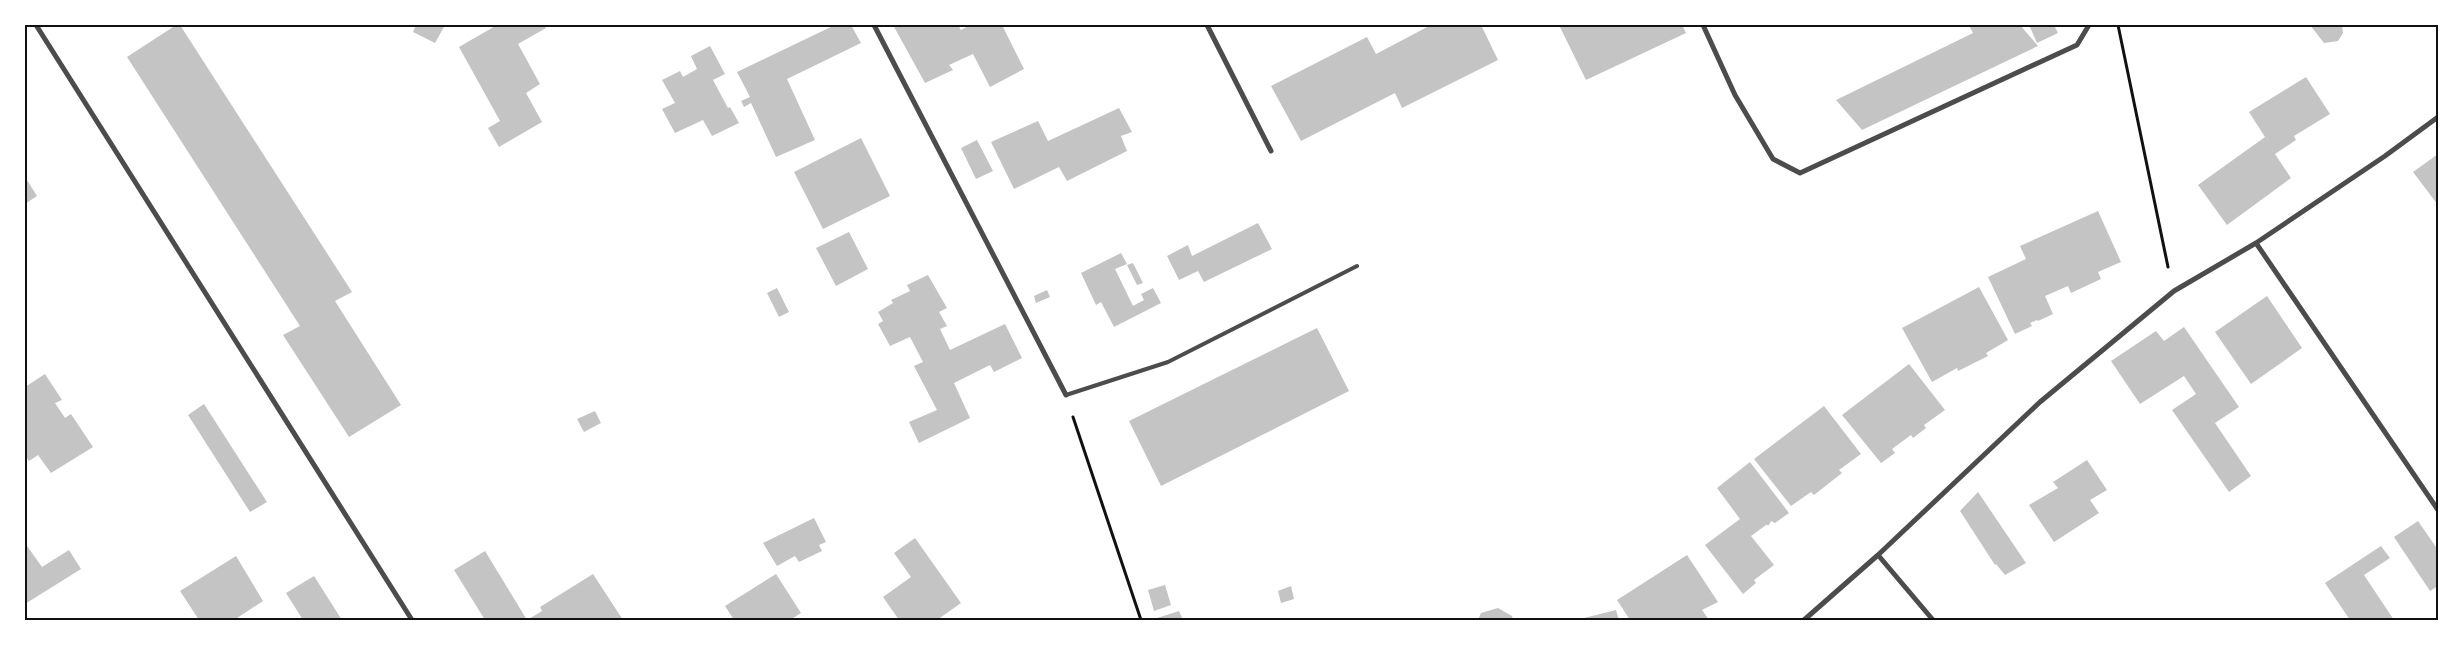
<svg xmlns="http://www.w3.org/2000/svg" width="2463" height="645" font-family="'Archivo Narrow',sans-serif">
	<rect width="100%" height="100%" fill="#fff"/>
	<path fill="#c4c4c4" d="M 176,25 L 180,25 L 352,292 L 335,301 L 401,405 L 349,437 L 283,335 L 300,326 L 127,57 Z
		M 416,25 L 445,25 L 435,43 L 413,32 Z
		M 497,25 L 544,25 L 546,28 L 518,44 L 540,84 L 526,93 L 542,122 L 499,147 L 488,128 L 500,121 L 459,47 Z
		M 835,25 L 851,25 L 861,43 L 787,79 L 815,140 L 776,157 L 751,103 L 744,107 L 741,101 L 750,97 L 737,72 Z
		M 893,25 L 958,25 L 961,30 L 970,25 L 1002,25 L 1024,69 L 990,87 L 973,54 L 949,65 L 953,70 L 925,83 Z
		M 1431,25 L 1481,25 L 1498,60 L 1402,108 L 1395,93 L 1301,141 L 1271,86 L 1367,37 L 1376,54 Z
		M 1559,25 L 1682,25 L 1686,33 L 1586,80 Z
		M 1969,25 L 2020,25 L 2038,46 L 1862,130 L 1836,100 L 1969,35 L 1973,33 Z
		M 2029,25 L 2054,25 L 2058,33 L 2037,43 Z
		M 2310,25 L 2342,25 L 2343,33 L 2338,41 L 2324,43 Z
		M 710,46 L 725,74 L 713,80 L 728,108 L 730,107 L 739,123 L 712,136 L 703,120 L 675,133 L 662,109 L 675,103 L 662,80 L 680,71 L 683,77 L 697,69 L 691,56 Z
		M 2306,77 L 2330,114 L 2294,136 L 2296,140 L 2275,154 L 2291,178 L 2227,225 L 2198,185 L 2265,137 L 2249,112 Z
		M 1119,108 L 1132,132 L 1121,136 L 1127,151 L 1067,181 L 1059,167 L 1014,189 L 991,142 L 1038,121 L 1048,141 Z
		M 861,138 L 890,196 L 823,229 L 794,172 Z
		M 977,140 L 993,171 L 976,179 L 961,148 Z
		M 2438,154 L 2438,205 L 2413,172 Z
		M 25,177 L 37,196 L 25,204 Z
		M 2098,211 L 2121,262 L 2098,272 L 2101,279 L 2071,293 L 2068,286 L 2045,296 L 2053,314 L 2038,321 L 2037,320 L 2030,323 L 2032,326 L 2015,334 L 1988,277 L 2026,259 L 2020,246 Z
		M 1258,223 L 1272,249 L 1204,282 L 1198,271 L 1179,280 L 1167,256 L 1188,245 L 1192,256 Z
		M 849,232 L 868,269 L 836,286 L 816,248 Z
		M 1121,253 L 1127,264 L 1115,269 L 1133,306 L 1144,300 L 1141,294 L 1153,288 L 1161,303 L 1114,327 L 1101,302 L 1096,305 L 1081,273 Z
		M 1133,263 L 1143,283 L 1137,285 L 1127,265 Z
		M 928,275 L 947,308 L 939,312 L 947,326 L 940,329 L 950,350 L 1005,324 L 1022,358 L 994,372 L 990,365 L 954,383 L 970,418 L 919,443 L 909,422 L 937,410 L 914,366 L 923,362 L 910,337 L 890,346 L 878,324 L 883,321 L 878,312 L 893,303 L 891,300 L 910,291 L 907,285 Z
		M 1979,287 L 2008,340 L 1986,353 L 1988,356 L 1958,371 L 1957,368 L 1932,382 L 1902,328 Z
		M 777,288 L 789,312 L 779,317 L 767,293 Z
		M 1047,290 L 1050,297 L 1036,303 L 1034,296 Z
		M 2267,296 L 2302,348 L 2251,384 L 2215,332 Z
		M 2184,327 L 2239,407 L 2215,423 L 2251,476 L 2229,492 L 2172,410 L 2196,394 L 2184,376 L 2140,404 L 2111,361 L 2156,331 L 2164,341 Z
		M 1317,328 L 1349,391 L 1161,486 L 1129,421 Z
		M 1909,364 L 1945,410 L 1924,425 L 1926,428 L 1913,438 L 1911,435 L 1892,449 L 1895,453 L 1881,463 L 1842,415 Z
		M 45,374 L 62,400 L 55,403 L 65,418 L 71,414 L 93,447 L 51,473 L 38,455 L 29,461 L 25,455 L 27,438 L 25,387 Z
		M 204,404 L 267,502 L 250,512 L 188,415 Z
		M 1824,406 L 1861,454 L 1839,470 L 1842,473 L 1814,495 L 1811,492 L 1791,506 L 1754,459 Z
		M 595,411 L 601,423 L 584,432 L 577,419 Z
		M 2087,460 L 2107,490 L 2090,500 L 2099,513 L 2054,542 L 2029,505 L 2058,488 L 2053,482 Z
		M 1750,462 L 1789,513 L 1775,523 L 1771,521 L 1769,525 L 1766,525 L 1751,536 L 1774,565 L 1754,580 L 1756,583 L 1743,594 L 1705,545 L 1740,519 L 1717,488 Z
		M 1978,492 L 2026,563 L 2005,575 L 1996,564 L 1995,565 L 1960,511 Z
		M 814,518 L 826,542 L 819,545 L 822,551 L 799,562 L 795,556 L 777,566 L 763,543 Z
		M 2418,521 L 2438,550 L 2438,586 L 2430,591 L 2394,537 Z
		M 915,538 L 961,603 L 937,620 L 899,620 L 883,597 L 911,577 L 894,553 Z
		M 25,543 L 42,567 L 69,550 L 81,569 L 25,604 Z
		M 2381,546 L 2390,558 L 2364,575 L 2394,620 L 2350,620 L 2325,583 Z
		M 485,551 L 527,620 L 485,620 L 454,570 Z
		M 1687,555 L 1718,602 L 1702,610 L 1709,620 L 1630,620 L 1617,600 Z
		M 236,556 L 263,601 L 234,620 L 199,620 L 180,591 Z
		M 593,574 L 623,620 L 527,620 L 542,611 L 540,607 Z
		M 776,574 L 801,613 L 790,620 L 734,620 L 725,606 Z
		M 314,576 L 340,617 L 341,620 L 303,620 L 286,593 Z
		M 1165,585 L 1171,605 L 1154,611 L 1148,590 Z
		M 1291,586 L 1294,599 L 1281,603 L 1278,591 Z
		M 1498,608 L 1512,616 L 1513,620 L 1478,620 L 1481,613 Z
		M 1616,610 L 1619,620 L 1580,620 L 1580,619 Z
		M 1179,611 L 1183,620 L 1158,620 L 1157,618 Z"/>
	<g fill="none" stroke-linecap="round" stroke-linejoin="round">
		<path stroke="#111" stroke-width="3" d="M 2118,25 L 2168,267
			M 1073,417 L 1141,620"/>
		<path stroke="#4c4c4c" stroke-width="4" d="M 1066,395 L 1168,362 L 1357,266"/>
		<path stroke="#4c4c4c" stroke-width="5" d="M 36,25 L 412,620
			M 874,25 L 1066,395
			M 1207,25 L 1271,151
			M 1703,25 L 1735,95 L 1773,159 L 1800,173 L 2077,45 L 2089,25
			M 2256,243 L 2438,510
			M 1878,555 L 1933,620
			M 1804,620 L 1878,555 L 2040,402 L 2174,291 L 2256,243 L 2385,156 L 2438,117"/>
	</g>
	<rect width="2463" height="645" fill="none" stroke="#ffffff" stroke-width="52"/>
	<rect x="26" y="26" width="2411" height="593" fill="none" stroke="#111" stroke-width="2"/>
</svg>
